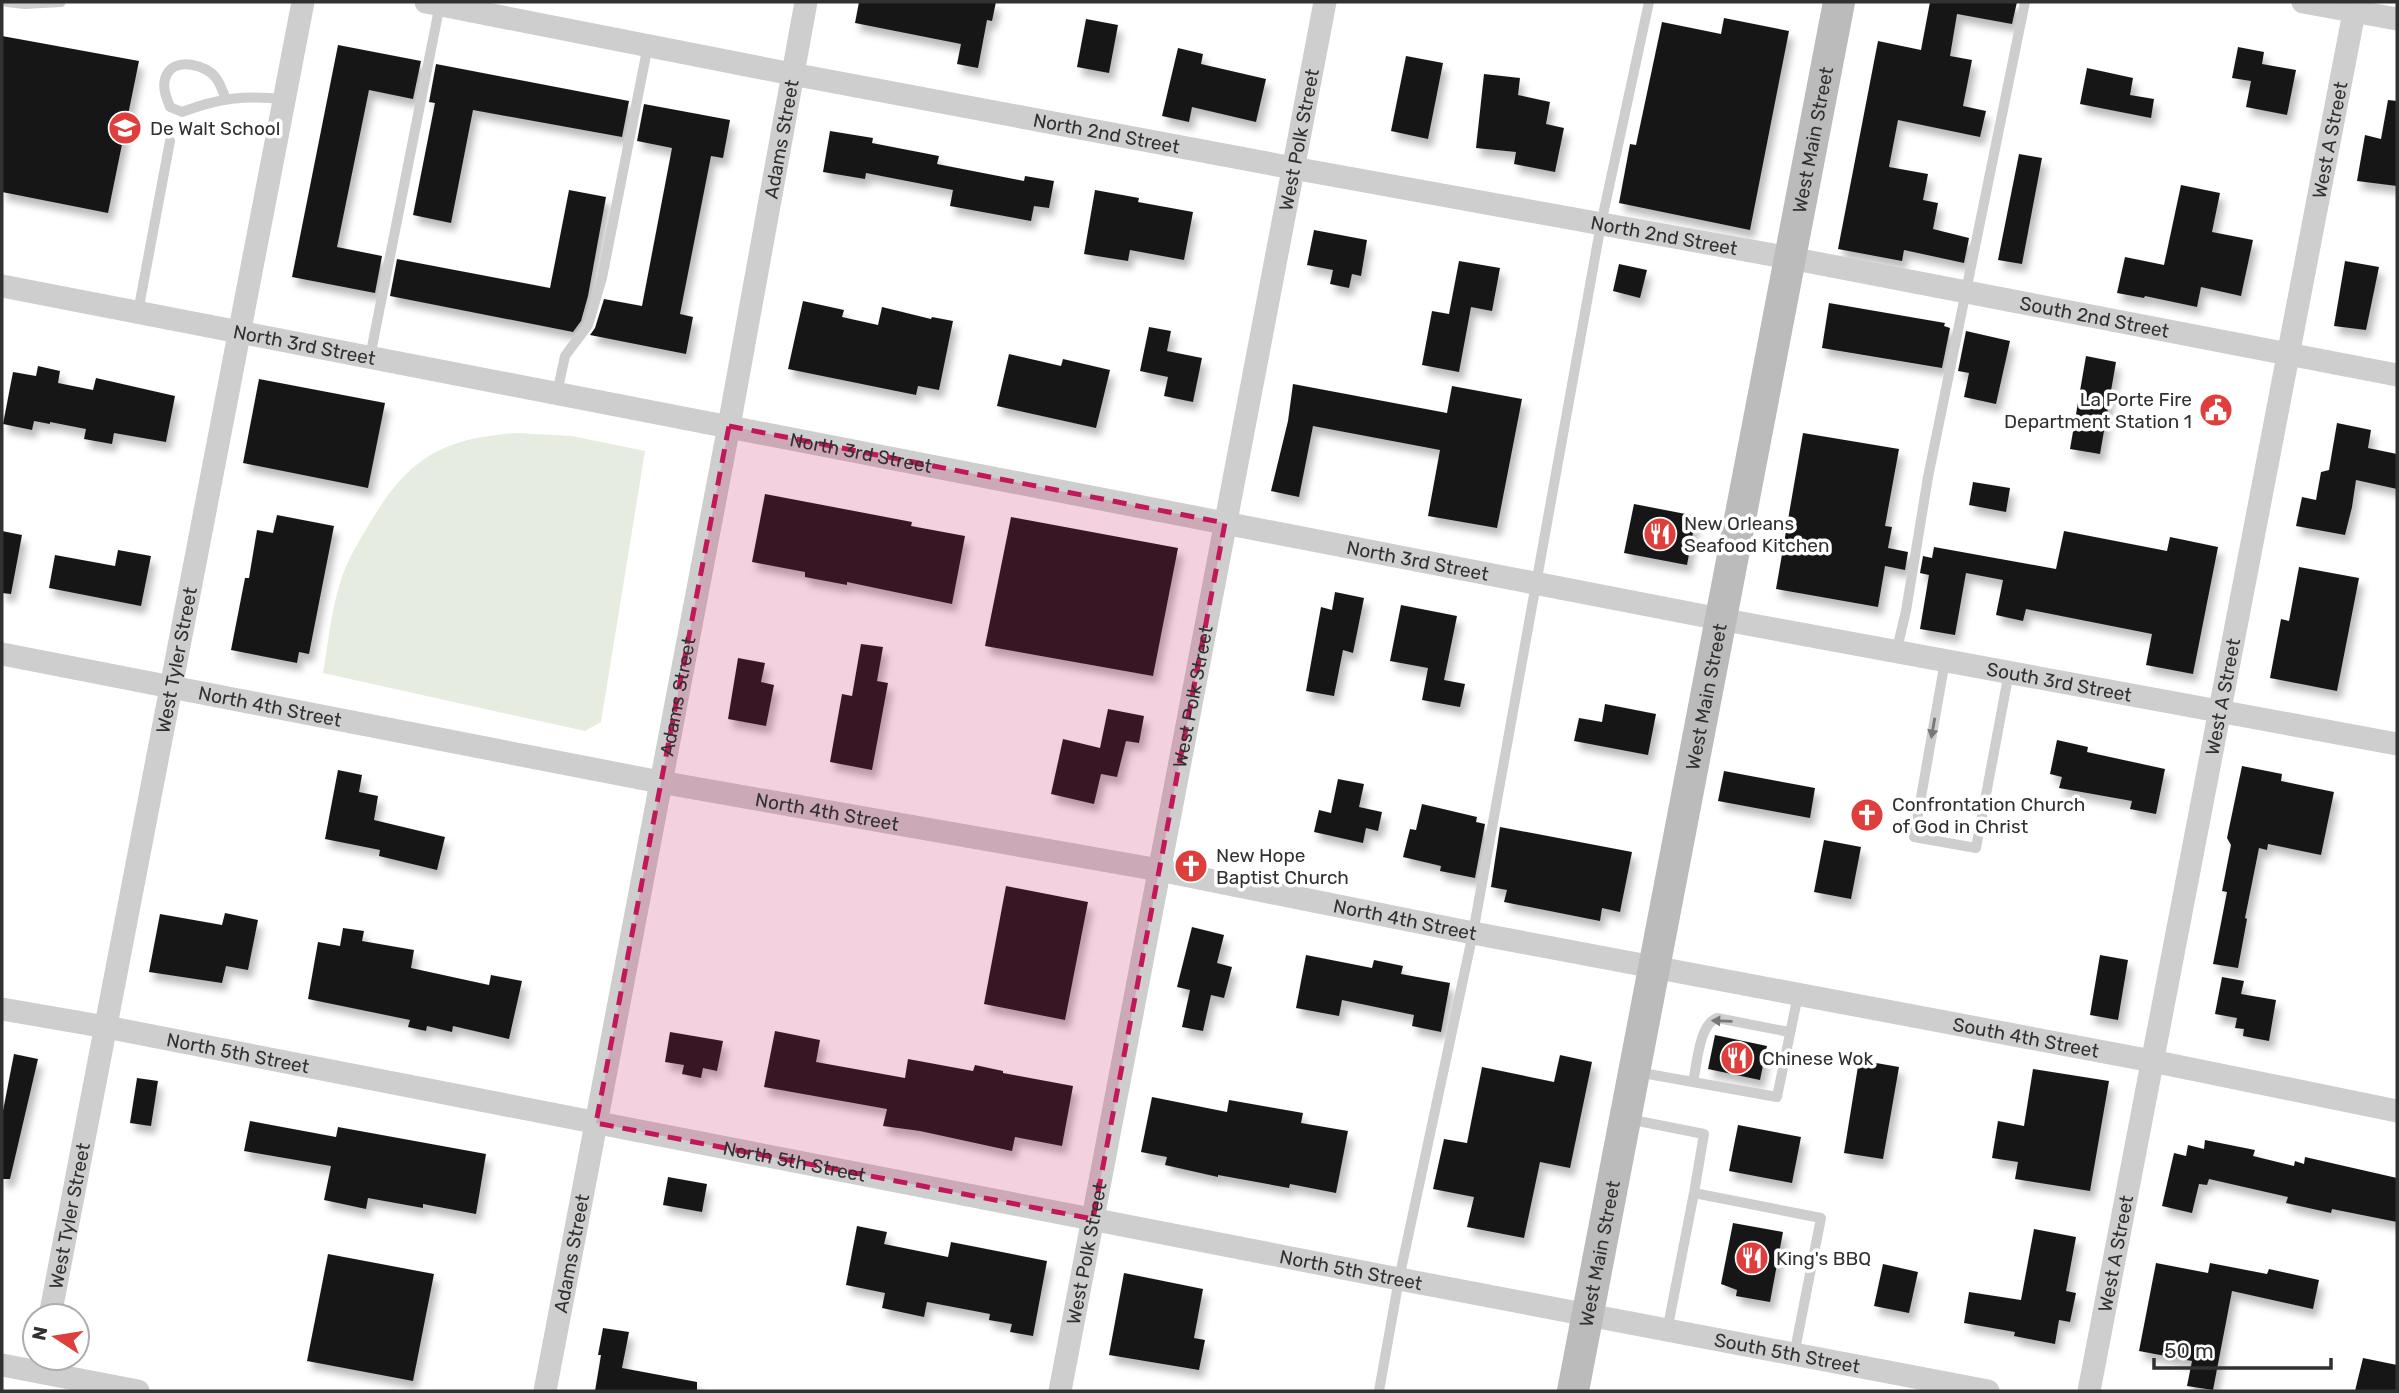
<svg xmlns="http://www.w3.org/2000/svg" width="2399" height="1393" font-family="Rubik,sans-serif">
	<defs>
		<filter id="shadow"><feDropShadow dx="4.5" dy="8" stdDeviation="3.5" flood-color="#0004"/></filter>
	</defs>
	<rect width="100%" height="100%" fill="#fff"/>
	<path fill="#e6ede0" d="M 518,433 L 572,436 L 645,451 L 601,722 L 585,731 L 323,673 C 328,643 331,612 340,583 C 346,563 357,544 368,526 C 407,459 441,438 518,433 Z"/>
	<path fill="#181818" filter="url(#shadow)" d="M 859,2 L 996,2 L 992,21 L 987,20 L 978,68 L 957,64 L 961,44 L 855,23 Z
		M 1930,2 L 2017,2 L 2012,24 L 1957,14 L 1950,56 L 1972,60 L 1963,106 L 1986,111 L 1980,137 L 1898,120 L 1889,167 L 1928,174 L 1923,200 L 1938,203 L 1933,229 L 1969,238 L 1964,263 L 1904,250 L 1902,261 L 1838,249 L 1878,41 L 1921,50 Z
		M 1724,18 L 1789,31 L 1750,230 L 1619,203 L 1630,144 L 1636,145 L 1662,22 L 1721,34 Z
		M 1086,19 L 1118,25 L 1109,73 L 1077,67 Z
		M 2,36 L 139,61 L 108,213 L 2,192 Z
		M 338,45 L 421,61 L 413,99 L 369,90 L 337,247 L 382,256 L 375,293 L 292,277 Z
		M 2238,47 L 2264,52 L 2262,64 L 2296,70 L 2287,115 L 2246,107 L 2251,81 L 2232,78 Z
		M 1178,48 L 1203,54 L 1201,64 L 1266,79 L 1256,122 L 1192,107 L 1189,122 L 1162,116 Z
		M 1406,56 L 1443,63 L 1428,139 L 1391,131 Z
		M 436,64 L 629,101 L 622,137 L 473,110 L 451,223 L 413,215 L 435,103 L 429,102 Z
		M 2087,68 L 2133,78 L 2130,95 L 2154,99 L 2151,118 L 2080,104 Z
		M 1484,74 L 1520,78 L 1518,95 L 1550,102 L 1546,124 L 1564,128 L 1555,172 L 1514,164 L 1516,152 L 1476,148 Z
		M 2388,100 L 2397,101 L 2397,186 L 2357,181 L 2365,135 L 2381,139 Z
		M 644,104 L 730,120 L 723,158 L 711,156 L 680,314 L 693,317 L 686,354 L 590,335 L 595,328 L 604,299 L 642,306 L 672,148 L 637,141 Z
		M 830,131 L 873,138 L 872,143 L 939,156 L 937,164 L 1024,181 L 1025,176 L 1054,181 L 1049,208 L 1034,206 L 1031,221 L 950,206 L 953,190 L 866,173 L 865,179 L 823,172 Z
		M 2019,154 L 2042,158 L 2022,264 L 1998,260 Z
		M 2181,185 L 2220,193 L 2212,232 L 2253,240 L 2241,296 L 2201,287 L 2197,307 L 2145,296 L 2144,298 L 2117,293 L 2125,257 L 2164,265 Z
		M 569,190 L 606,197 L 588,296 L 581,321 L 573,332 L 390,296 L 397,259 L 550,288 Z
		M 1095,190 L 1139,198 L 1138,202 L 1193,212 L 1184,260 L 1130,250 L 1128,261 L 1084,254 Z
		M 1314,230 L 1367,240 L 1361,276 L 1352,274 L 1349,288 L 1330,284 L 1333,270 L 1307,265 Z
		M 1459,261 L 1500,268 L 1492,311 L 1471,307 L 1459,372 L 1422,365 L 1432,311 L 1449,314 Z
		M 2345,261 L 2379,267 L 2366,330 L 2334,326 Z
		M 1619,264 L 1647,270 L 1640,298 L 1613,291 Z
		M 803,301 L 844,310 L 842,317 L 878,325 L 882,307 L 931,319 L 932,317 L 953,321 L 939,390 L 918,386 L 916,395 L 788,369 Z
		M 1829,303 L 1945,323 L 1944,326 L 1950,328 L 1942,368 L 1822,348 Z
		M 1149,327 L 1171,331 L 1167,351 L 1202,358 L 1193,402 L 1164,396 L 1168,377 L 1140,371 Z
		M 1966,331 L 2010,341 L 1996,404 L 1964,397 L 1969,373 L 1958,371 Z
		M 1009,354 L 1061,366 L 1063,359 L 1110,370 L 1096,428 L 997,406 Z
		M 2086,356 L 2116,362 L 2100,454 L 2070,449 Z
		M 38,366 L 60,371 L 58,383 L 93,390 L 96,378 L 175,396 L 166,442 L 114,433 L 112,444 L 84,439 L 86,429 L 50,422 L 50,424 L 34,421 L 32,430 L 3,424 L 13,372 L 36,376 Z
		M 259,379 L 385,403 L 368,488 L 243,463 Z
		M 1293,384 L 1447,413 L 1452,386 L 1522,399 L 1497,528 L 1428,516 L 1440,450 L 1313,426 L 1299,497 L 1271,491 L 1288,421 Z
		M 2337,423 L 2371,430 L 2368,448 L 2397,454 L 2397,489 L 2356,480 L 2352,507 L 2345,535 L 2296,526 L 2302,497 L 2316,500 L 2321,472 L 2329,470 Z
		M 1803,433 L 1899,449 L 1885,526 L 1892,527 L 1888,548 L 1908,552 L 1905,570 L 1885,566 L 1878,607 L 1776,589 Z
		M 1973,482 L 2010,488 L 2006,512 L 1969,505 Z
		M 765,494 L 912,522 L 911,526 L 965,536 L 952,604 L 847,582 L 847,585 L 805,577 L 805,572 L 752,562 Z
		M 1634,504 L 1696,516 L 1687,565 L 1624,553 Z
		M 277,515 L 334,526 L 309,654 L 299,652 L 297,663 L 231,650 L 245,578 L 249,578 L 257,530 L 273,533 Z
		M 1011,517 L 1178,548 L 1153,676 L 985,646 Z
		M 2,531 L 22,535 L 11,594 L 2,593 Z
		M 2064,531 L 2167,551 L 2170,537 L 2218,547 L 2193,674 L 2146,665 L 2152,634 L 2026,609 L 2023,621 L 1996,615 L 2003,580 L 1966,573 L 1955,635 L 1920,629 L 1929,575 L 1920,573 L 1923,556 L 1932,558 L 1934,547 L 2056,569 Z
		M 118,550 L 151,556 L 141,606 L 49,588 L 55,555 L 115,566 Z
		M 2299,567 L 2359,578 L 2337,691 L 2270,678 L 2281,619 L 2289,621 Z
		M 1335,592 L 1364,598 L 1353,653 L 1343,650 L 1334,696 L 1306,691 L 1321,607 L 1332,610 Z
		M 1401,605 L 1457,616 L 1444,680 L 1465,684 L 1460,707 L 1422,700 L 1428,668 L 1390,661 Z
		M 861,644 L 883,647 L 877,681 L 888,683 L 872,770 L 830,762 L 842,694 L 852,696 Z
		M 738,658 L 765,663 L 761,682 L 774,685 L 766,726 L 728,719 Z
		M 1605,704 L 1656,714 L 1648,755 L 1574,741 L 1579,718 L 1602,722 Z
		M 1108,709 L 1144,716 L 1139,743 L 1126,741 L 1117,777 L 1101,774 L 1094,804 L 1051,794 L 1063,739 L 1100,748 Z
		M 2057,740 L 2088,747 L 2087,752 L 2165,769 L 2156,814 L 2130,809 L 2132,801 L 2059,788 L 2062,777 L 2050,774 Z
		M 2242,766 L 2282,774 L 2281,781 L 2334,792 L 2321,855 L 2268,844 L 2267,850 L 2259,848 L 2245,918 L 2247,919 L 2238,968 L 2213,964 L 2227,892 L 2222,891 L 2231,845 L 2227,838 Z
		M 338,770 L 362,775 L 359,792 L 378,796 L 374,820 L 445,837 L 437,870 L 379,856 L 380,850 L 325,839 Z
		M 1724,771 L 1815,788 L 1810,818 L 1718,801 Z
		M 1338,779 L 1364,784 L 1359,807 L 1382,812 L 1378,831 L 1366,828 L 1363,843 L 1314,832 L 1319,810 L 1331,813 Z
		M 1422,804 L 1477,817 L 1476,822 L 1485,824 L 1475,878 L 1440,871 L 1441,866 L 1403,857 L 1410,829 L 1416,830 Z
		M 1500,827 L 1632,852 L 1620,912 L 1602,908 L 1600,921 L 1504,902 L 1507,890 L 1491,887 Z
		M 1824,840 L 1861,847 L 1851,899 L 1814,892 Z
		M 1006,886 L 1088,902 L 1065,1020 L 984,1004 Z
		M 225,913 L 258,920 L 248,970 L 226,966 L 222,983 L 149,972 L 160,914 L 222,925 Z
		M 1192,927 L 1224,935 L 1217,963 L 1232,967 L 1224,998 L 1211,995 L 1203,1031 L 1182,1027 L 1190,990 L 1177,987 Z
		M 343,928 L 364,931 L 362,941 L 414,950 L 411,968 L 489,985 L 491,975 L 522,981 L 509,1039 L 453,1026 L 452,1032 L 427,1026 L 426,1031 L 408,1027 L 410,1020 L 308,999 L 318,942 L 340,946 Z
		M 1306,955 L 1372,968 L 1374,960 L 1403,966 L 1401,974 L 1450,983 L 1441,1032 L 1412,1026 L 1414,1015 L 1342,1000 L 1339,1016 L 1296,1008 Z
		M 2100,955 L 2128,960 L 2118,1020 L 2090,1015 Z
		M 2222,977 L 2244,981 L 2241,994 L 2276,1000 L 2269,1041 L 2243,1036 L 2244,1029 L 2235,1028 L 2237,1018 L 2215,1014 Z
		M 775,1031 L 820,1040 L 816,1062 L 905,1078 L 908,1059 L 973,1071 L 975,1065 L 1003,1071 L 1003,1073 L 1073,1086 L 1062,1146 L 1015,1137 L 1012,1151 L 920,1131 L 883,1126 L 887,1109 L 764,1087 Z
		M 670,1032 L 723,1041 L 717,1071 L 703,1068 L 701,1078 L 682,1074 L 684,1065 L 665,1062 Z
		M 1715,1035 L 1767,1046 L 1760,1080 L 1708,1069 Z
		M 14,1054 L 38,1059 L 10,1179 L 2,1179 L 2,1116 Z
		M 1560,1055 L 1592,1062 L 1570,1168 L 1540,1162 L 1524,1238 L 1467,1227 L 1474,1197 L 1433,1189 L 1444,1139 L 1467,1143 L 1482,1067 L 1554,1082 Z
		M 1859,1060 L 1899,1067 L 1883,1159 L 1844,1153 Z
		M 2033,1069 L 2109,1081 L 2090,1191 L 2015,1179 L 2018,1162 L 1992,1158 L 1998,1121 L 2024,1126 Z
		M 137,1078 L 158,1081 L 151,1126 L 130,1123 Z
		M 1152,1097 L 1227,1112 L 1229,1100 L 1303,1113 L 1301,1123 L 1348,1131 L 1336,1193 L 1290,1184 L 1289,1188 L 1218,1175 L 1218,1177 L 1165,1165 L 1167,1157 L 1141,1152 Z
		M 250,1121 L 336,1137 L 338,1127 L 486,1154 L 476,1214 L 423,1204 L 423,1208 L 368,1198 L 366,1209 L 324,1200 L 331,1166 L 244,1151 Z
		M 1738,1125 L 1801,1137 L 1792,1183 L 1729,1171 Z
		M 2205,1140 L 2255,1150 L 2253,1156 L 2294,1166 L 2295,1161 L 2304,1164 L 2305,1157 L 2397,1178 L 2397,1222 L 2332,1209 L 2331,1213 L 2286,1203 L 2288,1197 L 2209,1179 L 2207,1185 L 2199,1184 L 2192,1213 L 2162,1206 L 2174,1153 L 2186,1156 L 2188,1145 L 2204,1149 Z
		M 668,1177 L 707,1184 L 702,1212 L 663,1205 Z
		M 1733,1223 L 1783,1232 L 1770,1302 L 1736,1296 L 1737,1290 L 1721,1284 Z
		M 857,1226 L 887,1232 L 884,1244 L 948,1257 L 951,1242 L 1047,1261 L 1033,1336 L 1010,1332 L 1012,1324 L 989,1320 L 990,1314 L 927,1302 L 924,1317 L 882,1308 L 885,1293 L 846,1285 Z
		M 2034,1229 L 2076,1237 L 2066,1291 L 2076,1293 L 2070,1322 L 2059,1320 L 2055,1344 L 2014,1336 L 2015,1332 L 1964,1323 L 1969,1292 L 2021,1300 Z
		M 328,1254 L 434,1274 L 413,1381 L 307,1361 Z
		M 2156,1263 L 2208,1273 L 2210,1263 L 2267,1274 L 2269,1269 L 2319,1280 L 2313,1309 L 2232,1291 L 2213,1390 L 2187,1386 L 2192,1361 L 2139,1351 Z
		M 1883,1264 L 1918,1272 L 1909,1313 L 1874,1306 Z
		M 1124,1273 L 1203,1289 L 1194,1338 L 1205,1340 L 1199,1370 L 1109,1355 Z
		M 603,1328 L 629,1332 L 622,1368 L 697,1382 L 697,1391 L 595,1391 L 601,1355 L 598,1355 Z
		M 2363,1358 L 2397,1365 L 2397,1391 L 2355,1391 Z"/>
	<g fill="none" stroke-linecap="round" stroke-linejoin="round">
		<path stroke="#cecece" stroke-width="10" d="M 7,2 L 25,4 L 61,2
			M 226,99 C 223,92 220,83 216,78 C 207,65 176,57 167,74 C 161,85 166,97 170,107 L 182,112 C 219,98 245,95 284,99
			M 138,312 L 170,141
			M 370,357 L 440,4
			M 557,393 L 565,356 L 588,325 L 602,278 L 648,45
			M 1896,653 L 1906,611 L 1928,477 L 2025,2
			M 1945,661 L 1914,837 L 1976,848 L 2009,672
			M 1637,1072 L 1777,1097 L 1798,995
			M 1693,1082 C 1697,1065 1699,1024 1717,1018 L 1789,1032
			M 1628,1119 L 1704,1134 L 1694,1193 L 1821,1218 L 1794,1355
			M 1667,1331 L 1694,1193
			M 1379,1391 L 1399,1279 L 1473,933 L 1601,224 L 1649,2"/>
		<g stroke="#cecece" stroke-width="23">
			<path id="s1" d="M 426,2 L 792,74 L 1293,168 L 1790,258 L 2397,375"/>
			<path d="M 2303,2 L 2397,19"/>
			<path id="s2" d="M 2,286 L 1720,619 L 2397,744"/>
			<path id="s3" d="M 2,654 L 660,782 L 1159,870 L 1473,933 L 2152,1061 L 2397,1111"/>
			<path id="s4" d="M 2,1009 L 106,1027 L 1399,1279 L 1988,1391"/>
			<path id="s5" d="M 50,1316 L 303,2"/>
			<path d="M 2,1365 L 138,1391"/>
			<path id="s6" d="M 545,1391 L 729,426 L 806,2"/>
			<path id="s7" d="M 1060,1391 L 1325,2"/>
			<path id="s8" d="M 2089,1391 L 2356,2"/>
		</g>
		<path stroke="#bbb" stroke-width="32" id="s9" d="M 1573,1391 L 1839,2"/>
	</g>
	<defs><path id="oneway-solid" d="M-6-.8H1V-3.2L6.5 0L1 3.2V.8H-6Z" transform="scale(1.75)"/></defs>
	<g fill="#787878">
		<use href="#oneway-solid" transform="translate(1933 728) rotate(100)"/>
		<use href="#oneway-solid" transform="translate(1722 1021) rotate(-178)"/>
	</g>
	<path fill="#c2185b" fill-opacity="0.2" stroke="#c2185b" stroke-width="5" stroke-dasharray="14 9" stroke-linejoin="round" d="M 729,426 L 1225,523 L 1093,1219 L 596,1123 Z"/>
	<defs>
		<symbol id="school-disc" viewBox="-11 -11 22 22"><circle r="9.5" fill="#df3f3c" stroke="#fff"/><path d="M0-5L7-2L0 1L-7-2ZM-4 1L0 2.5L4 1V4Q0 6-4 4Z" fill="#fff"/></symbol>
		<symbol id="civic-disc" viewBox="-11 -11 22 22"><circle r="9.5" fill="#df3f3c" stroke="#fff"/><path d="M-.6-6.5H3V-4.5H.6V-3L4-1V1h2V6H-6V1h2V-1L-.6-3ZM-1.2 2.5V6h2.4V2.5Z" fill="#fff"/></symbol>
		<symbol id="restaurant-disc" viewBox="-11 -11 22 22"><circle r="9.5" fill="#df3f3c" stroke="#fff"/><path d="M-5-6h1v4h1v-4h1v4h1v-4h1v5L-1.5 .5V6h-2V.5L-5-1ZM5-6V6H3V1.5H1.5Q1.5-4 5-6Z" fill="#fff"/></symbol>
		<symbol id="church-disc" viewBox="-11 -11 22 22"><circle r="9.5" fill="#df3f3c" stroke="#fff"/><path d="M-1.2-6h2.4v3.5h3.3v2.4h-3.3V6h-2.4V-.1h-3.3v-2.4h3.3Z" fill="#fff"/></symbol>
	</defs>
	<g fill-rule="evenodd">
		<use href="#school-disc" x="106" y="109" width="38" height="38"/>
		<use href="#civic-disc" x="2197" y="391" width="38" height="38"/>
		<use href="#restaurant-disc" x="1641" y="515" width="38" height="38"/>
		<use href="#church-disc" x="1848" y="796" width="38" height="38"/>
		<use href="#church-disc" x="1172" y="847" width="38" height="38"/>
		<use href="#restaurant-disc" x="1718" y="1039" width="38" height="38"/>
		<use href="#restaurant-disc" x="1733" y="1239" width="38" height="38"/>
	</g>
	<g text-anchor="middle" dominant-baseline="central" stroke-width="7" stroke-linejoin="round" paint-order="stroke">
		<g font-size="19" fill="#313131" stroke="#fff" text-anchor="start">
			<text x="150" y="128">De Walt School</text>
			<text x="2192" y="399" text-anchor="end">La Porte Fire<tspan x="2192" dy="22">Department Station 1</tspan></text>
			<text x="1684" y="523">New Orleans<tspan x="1684" dy="22">Seafood Kitchen</tspan></text>
			<text x="1892" y="804">Confrontation Church<tspan x="1892" dy="22">of God in Christ</tspan></text>
			<text x="1216" y="855">New Hope<tspan x="1216" dy="22">Baptist Church</tspan></text>
			<text x="1762" y="1058">Chinese Wok</text>
			<text x="1776" y="1258">King's BBQ</text>
		</g>
		<g font-size="19" fill="#313131" stroke="#fff">
			<text stroke="none"><textPath href="#s1" startOffset="693">North 2nd Street</textPath></text>
			<text stroke="none"><textPath href="#s6" startOffset="1274">Adams Street</textPath></text>
			<text stroke="none"><textPath href="#s7" startOffset="1274">West Polk Street</textPath></text>
			<text stroke="none"><textPath href="#s9" startOffset="1274">West Main Street</textPath></text>
			<text stroke="none"><textPath href="#s8" startOffset="1274">West A Street</textPath></text>
			<text stroke="none"><textPath href="#s1" startOffset="1260">North 2nd Street</textPath></text>
			<text stroke="none"><textPath href="#s1" startOffset="1698">South 2nd Street</textPath></text>
			<text stroke="none"><textPath href="#s2" startOffset="308">North 3rd Street</textPath></text>
			<text stroke="none"><textPath href="#s2" startOffset="875">North 3rd Street</textPath></text>
			<text stroke="none"><textPath href="#s2" startOffset="1442">North 3rd Street</textPath></text>
			<text stroke="none"><textPath href="#s5" startOffset="668">West Tyler Street</textPath></text>
			<text stroke="none"><textPath href="#s2" startOffset="2095">South 3rd Street</textPath></text>
			<text stroke="none"><textPath href="#s7" startOffset="707">West Polk Street</textPath></text>
			<text stroke="none"><textPath href="#s9" startOffset="707">West Main Street</textPath></text>
			<text stroke="none"><textPath href="#s6" startOffset="707">Adams Street</textPath></text>
			<text stroke="none"><textPath href="#s8" startOffset="707">West A Street</textPath></text>
			<text stroke="none"><textPath href="#s3" startOffset="273">North 4th Street</textPath></text>
			<text stroke="none"><textPath href="#s3" startOffset="840">North 4th Street</textPath></text>
			<text stroke="none"><textPath href="#s3" startOffset="1428">North 4th Street</textPath></text>
			<text stroke="none"><textPath href="#s3" startOffset="2060">South 4th Street</textPath></text>
			<text stroke="none"><textPath href="#s4" startOffset="240">North 5th Street</textPath></text>
			<text stroke="none"><textPath href="#s4" startOffset="807">North 5th Street</textPath></text>
			<text stroke="none"><textPath href="#s5" startOffset="102">West Tyler Street</textPath></text>
			<text stroke="none"><textPath href="#s7" startOffset="140">West Polk Street</textPath></text>
			<text stroke="none"><textPath href="#s9" startOffset="140">West Main Street</textPath></text>
			<text stroke="none"><textPath href="#s8" startOffset="140">West A Street</textPath></text>
			<text stroke="none"><textPath href="#s6" startOffset="140">Adams Street</textPath></text>
			<text stroke="none"><textPath href="#s4" startOffset="1374">North 5th Street</textPath></text>
			<text stroke="none"><textPath href="#s4" startOffset="1818">South 5th Street</textPath></text>
		</g>
	</g>
	<rect width="2399" height="1393" fill="none" stroke="#313131" stroke-width="7"/>
	<g transform="translate(56 1337) rotate(282)"><circle r="33" fill="#ffffff" stroke="#adadad" stroke-width="2"/>
	<path d="M0-5L12 26L0 18L-12 26Z" fill="#df3f3c"/>
	<text y="-10" font-size="19" font-weight="bold" text-anchor="middle" fill="#313131">N</text>
	</g>
	<path d="M2154 1358v10h177v-10" fill="none" stroke="#313131" stroke-width="3.5"/>
	<text x="2164" y="1358" font-size="21" fill="#313131" stroke="#ffffff" stroke-width="5" paint-order="stroke">50 m</text>
</svg>
